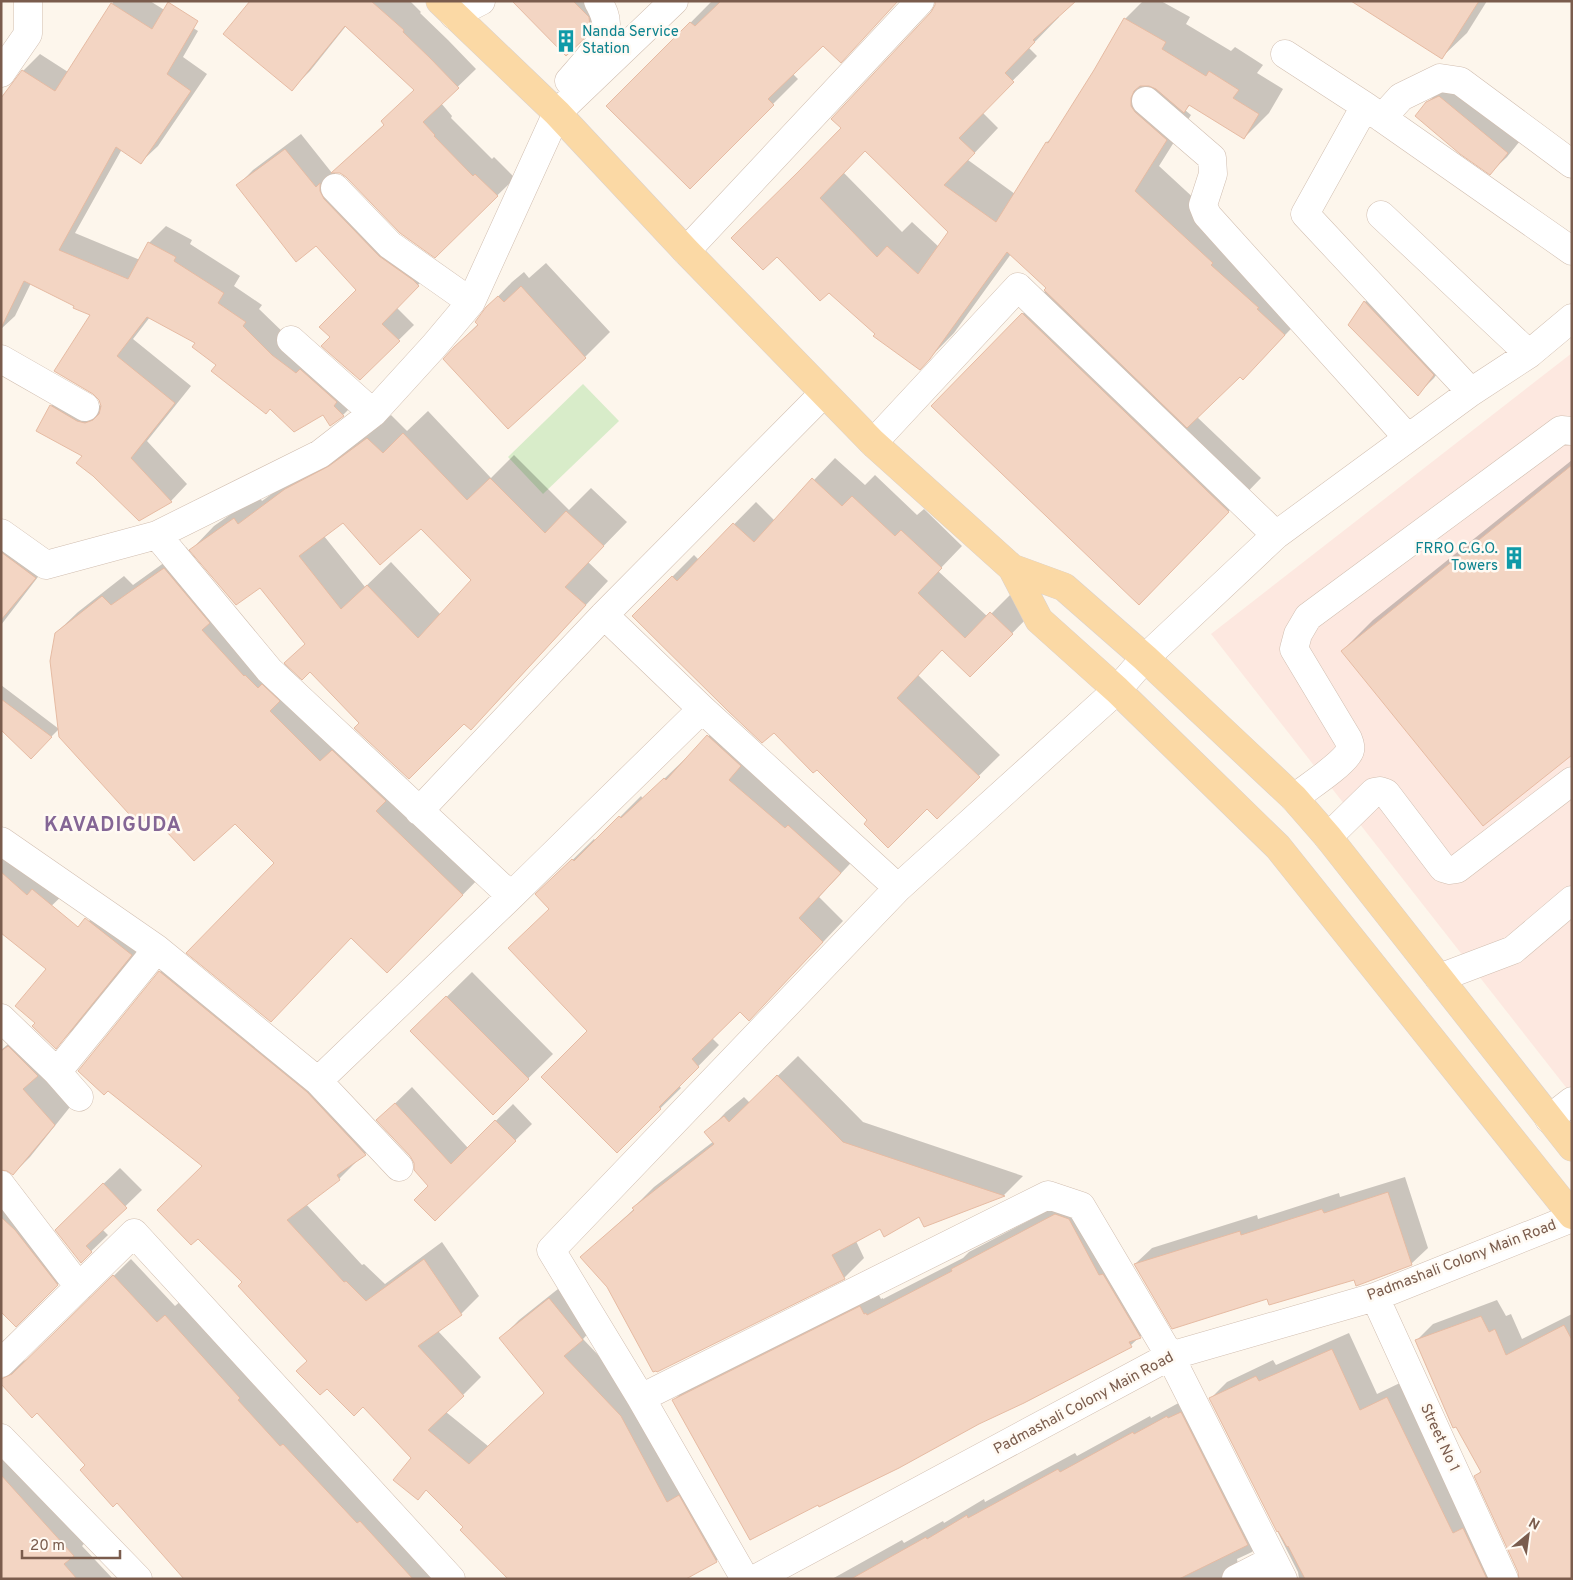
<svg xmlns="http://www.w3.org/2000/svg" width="1573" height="1580" font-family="Overpass,sans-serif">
	<rect width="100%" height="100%" fill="#fdf6ec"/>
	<path fill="#fde8e0" d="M 1572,353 L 1572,1095 L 1211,634 Z"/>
	<path fill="#d8ecc9" d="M 583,384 L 619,421 L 543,494 L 508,457 Z"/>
	<path fill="#0003" fill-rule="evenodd" d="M 114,1 L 150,1 L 198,31 L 183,57 L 207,74 L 158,146 L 141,162 L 122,149 L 75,233 L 140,260 L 149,243 L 166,226 L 192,240 L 190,244 L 240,276 L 234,286 L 262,305 L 259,309 L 289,338 L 360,398 L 343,415 L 331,425 L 323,413 L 271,407 L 218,364 L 197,343 L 150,317 L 133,339 L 191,386 L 147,441 L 187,484 L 171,501 L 83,456 L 51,406 L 68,389 L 94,404 L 102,406 L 91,314 L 76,305 L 31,283 L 15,316 L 1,329 L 1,178 L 23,71 L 40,54 L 68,72 Z
		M 252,1 L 410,1 L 421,12 L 420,13 L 448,40 L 476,69 L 441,103 L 452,116 L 451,118 L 492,159 L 494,157 L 515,178 L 435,256 L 347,176 L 340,172 L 335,172 L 335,175 L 433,270 L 396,307 L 414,325 L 360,378 L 332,337 L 358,290 L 316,244 L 238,185 L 253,170 L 301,134 L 332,173 L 385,124 L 415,90 L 346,26 L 310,71 L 292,89 Z
		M 514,1 L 609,1 L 603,18 L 566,55 Z
		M 712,1 L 719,1 L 823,45 L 793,74 L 798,79 L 690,187 L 608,106 Z
		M 1143,1 L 1161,1 L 1190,17 L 1186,24 L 1231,51 L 1235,47 L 1263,65 L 1257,73 L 1283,89 L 1269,113 L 1244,138 L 1190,105 L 1185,110 L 1191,115 L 1159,166 L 1237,238 L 1309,310 L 1267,354 L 1240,376 L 1197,417 L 1261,478 L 1171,571 L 933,406 L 1048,288 L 1011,254 L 954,333 L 920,368 L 876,334 L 829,291 L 777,255 L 843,128 L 1058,16 L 1059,17 L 1029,48 L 1037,56 L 982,112 L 998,128 L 968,160 L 1015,194 L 1047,142 L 1054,136 L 1096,71 L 1125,19 ZM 865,150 L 950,231 L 939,247 L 912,222 L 902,232 L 843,172 Z
		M 1354,1 L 1487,1 L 1467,33 L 1442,57 Z
		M 1444,86 L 1524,136 L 1507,157 L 1490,173 L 1427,103 Z
		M 546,263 L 610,332 L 585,357 L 455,348 L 478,324 L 487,308 L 512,282 L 524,272 L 529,278 Z
		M 1382,285 L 1449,357 L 1434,378 L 1418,394 L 1350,325 L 1365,302 Z
		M 428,411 L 491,478 L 514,455 L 569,510 L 591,488 L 627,522 L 588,562 L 608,581 L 494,705 L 464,722 L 361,723 L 306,643 L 260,586 L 191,550 L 214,526 L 258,495 L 262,501 L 310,466 L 354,443 L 391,415 L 407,431 ZM 343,521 L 421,527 L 473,580 L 441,615 L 391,562 L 365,587 L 324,536 Z
		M 835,458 L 865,485 L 875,475 L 917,515 L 924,509 L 962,546 L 938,571 L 988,617 L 1013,592 L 1033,612 L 970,676 L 942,649 L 918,675 L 1000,755 L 937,817 L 927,807 L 869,820 L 817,768 L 633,616 L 694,555 L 699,560 L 756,502 L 775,521 Z
		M 1572,460 L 1572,753 L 1342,651 L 1373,620 Z
		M 1,522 L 51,560 L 1,625 Z
		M 186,547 L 230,601 L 223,609 L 280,668 L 284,664 L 300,679 L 290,689 L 342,741 L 354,730 L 407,779 L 396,789 L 484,873 L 408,951 L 351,937 L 276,863 L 56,633 L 78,612 L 124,576 L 133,585 Z
		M 1,685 L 59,729 L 31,757 L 1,728 Z
		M 729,715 L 761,745 L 749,758 L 861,852 L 819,897 L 843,921 L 770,998 L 740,1010 L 712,1038 L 719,1045 L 679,1086 L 681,1088 L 617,1151 L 588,1031 L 551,908 L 558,874 L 594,839 L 596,841 L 641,796 L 643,799 L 686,758 L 686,759 Z
		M 1,841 L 69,889 L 14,942 L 1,932 Z
		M 105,904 L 148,938 L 72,1031 L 56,1047 L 89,921 Z
		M 178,954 L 383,1136 L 365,1154 L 356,1160 L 357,1161 L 339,1179 L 306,1204 L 362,1265 L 364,1264 L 385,1284 L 442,1242 L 479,1296 L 461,1314 L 438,1331 L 481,1377 L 446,1412 L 488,1446 L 545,1392 L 501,1338 L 519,1320 L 568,1281 L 600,1321 L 583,1339 L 639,1398 L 734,1543 L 716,1561 L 684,1579 L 465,1527 L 427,1489 L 418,1499 L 412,1458 L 363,1405 L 308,1360 L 244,1282 L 204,1165 L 108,1089 L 79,1071 L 160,972 Z
		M 472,972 L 553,1054 L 493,1113 L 412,1031 Z
		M 25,1030 L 40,1072 L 70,1107 L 30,1157 L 13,1174 L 7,1169 L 1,1169 L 9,1182 L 74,1268 L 16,1325 L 1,1310 L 1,1050 Z
		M 798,1056 L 863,1122 L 1023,1176 L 1004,1195 L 924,1225 L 920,1215 L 881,1228 L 856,1241 L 864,1258 L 844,1278 L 608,1286 L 582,1257 L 634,1209 L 633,1208 L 654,1187 L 714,1141 L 706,1133 L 726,1112 L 744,1097 L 750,1103 Z
		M 412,1087 L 468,1148 L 513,1104 L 532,1124 L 435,1219 L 430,1186 L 411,1156 L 378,1120 Z
		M 120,1168 L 142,1190 L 102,1229 L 108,1235 L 81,1261 L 73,1213 Z
		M 1405,1177 L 1428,1248 L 1411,1264 L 1355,1279 L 1267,1297 L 1135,1264 L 1152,1248 L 1257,1215 L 1258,1219 L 1339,1193 L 1340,1197 Z
		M 1072,1198 L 1157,1321 L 1131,1345 L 674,1400 L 691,1383 L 877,1291 L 881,1299 L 883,1298 L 883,1299 L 963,1258 L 969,1252 Z
		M 131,1259 L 175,1306 L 183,1299 L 456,1579 L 186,1579 L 87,1465 L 37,1412 L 1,1381 L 18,1364 L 31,1357 Z
		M 1497,1300 L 1506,1316 L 1511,1314 L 1522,1339 L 1572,1314 L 1572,1579 L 1519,1572 L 1476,1476 L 1482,1470 L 1416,1341 L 1433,1324 Z
		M 1349,1333 L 1377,1394 L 1404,1381 L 1513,1579 L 832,1579 L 902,1540 L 904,1543 L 943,1521 L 944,1523 L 984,1499 L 985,1502 L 1075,1453 L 1077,1456 L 1150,1416 L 1151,1418 L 1184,1400 L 1268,1535 L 1252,1552 L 1237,1559 L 1239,1570 L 1292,1576 L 1299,1578 L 1298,1572 L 1210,1399 L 1227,1382 L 1273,1360 L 1276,1365 Z
		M 1,1434 L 91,1536 L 82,1546 L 113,1579 L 1,1579 Z"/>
	<path fill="#f3d5c3" stroke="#e6bba3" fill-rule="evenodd" d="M 250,1 L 371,1 L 404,30 L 403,32 L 430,58 L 459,88 L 423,122 L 435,135 L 434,136 L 473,176 L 475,174 L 498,196 L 435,258 L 400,233 L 346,177 L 340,173 L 331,173 L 384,125 L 381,121 L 414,90 L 345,26 L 292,91 L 223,34 Z
		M 512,1 L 573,1 L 589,17 L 590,27 L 583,40 L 566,56 Z
		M 721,1 L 898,1 L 841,63 L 823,46 L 768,99 L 774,105 L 690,189 L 606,106 L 690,22 L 695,26 Z
		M 935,1 L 1076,1 L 1033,40 L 1035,42 L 1005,73 L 1014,82 L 959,138 L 975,153 L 944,185 L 996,222 L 1046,142 L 1048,143 L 1094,70 L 1124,18 L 1166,42 L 1162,49 L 1206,76 L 1209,71 L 1239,90 L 1233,98 L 1259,114 L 1244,139 L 1189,105 L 1184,113 L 1156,89 L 1149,86 L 1140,86 L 1134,91 L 1131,98 L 1131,106 L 1135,112 L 1167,140 L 1135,191 L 1213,263 L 1211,265 L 1259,308 L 1257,309 L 1285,335 L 1243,380 L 1240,377 L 1187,428 L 1044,290 L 1046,288 L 1007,252 L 930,359 L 920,370 L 873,336 L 875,334 L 829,293 L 820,301 L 777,257 L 763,270 L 731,238 L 798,172 L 841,128 L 831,119 L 931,12 L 935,5 ZM 865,151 L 948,232 L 918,274 L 887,246 L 877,257 L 820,198 Z
		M 1351,1 L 1479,1 L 1442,59 Z
		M 168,2 L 198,21 L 167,74 L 191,91 L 141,164 L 116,147 L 59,250 L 128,279 L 148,242 L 176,257 L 174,261 L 224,293 L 218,303 L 246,322 L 243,326 L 272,355 L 296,373 L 300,369 L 337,402 L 334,406 L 344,416 L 330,426 L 323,415 L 294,432 L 270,409 L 266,414 L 211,371 L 216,365 L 192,347 L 195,343 L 147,317 L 117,356 L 175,403 L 131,458 L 172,502 L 139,521 L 93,476 L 76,463 L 82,456 L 36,431 L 50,405 L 77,421 L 85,423 L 93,420 L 99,414 L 101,406 L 99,400 L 93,394 L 54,371 L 90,315 L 73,308 L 74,306 L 24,281 L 1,328 L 1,98 L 22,70 L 55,91 L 111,3 L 152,29 Z
		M 1439,96 L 1508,153 L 1490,175 L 1460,154 L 1415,116 L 1426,102 Z
		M 285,149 L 316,187 L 320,183 L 320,191 L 324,199 L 379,256 L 413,280 L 419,286 L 382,324 L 400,341 L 360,380 L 321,346 L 330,337 L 319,327 L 356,290 L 316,246 L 296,262 L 236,185 Z
		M 521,286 L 586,358 L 508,429 L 443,359 L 454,347 L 478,325 L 475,322 L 486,307 L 498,296 L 504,302 Z
		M 1364,301 L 1434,375 L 1418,396 L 1348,325 Z
		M 1022,313 L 1229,512 L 1139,605 L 931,406 Z
		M 403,433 L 467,500 L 490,478 L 545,533 L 566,511 L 604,546 L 565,587 L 586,605 L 471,730 L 464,724 L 409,779 L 354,728 L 359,723 L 310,672 L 302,680 L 284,663 L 305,644 L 260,588 L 236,605 L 189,550 L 234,518 L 238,524 L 285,489 L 329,466 L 367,438 L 383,453 ZM 343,523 L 380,565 L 421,529 L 471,580 L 418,638 L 367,585 L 341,609 L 299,556 Z
		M 1572,465 L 1572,755 L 1483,826 L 1341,651 Z
		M 812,478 L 842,506 L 852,496 L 895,536 L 901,530 L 942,568 L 918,593 L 965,638 L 990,612 L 1013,634 L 970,677 L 942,650 L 897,698 L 980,777 L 937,819 L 927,809 L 888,848 L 864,824 L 867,820 L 817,770 L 813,773 L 774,733 L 762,743 L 728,711 L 632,616 L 672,576 L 677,581 L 733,523 L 754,542 Z
		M 1,552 L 36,578 L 1,620 Z
		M 164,568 L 210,623 L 202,630 L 244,676 L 245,675 L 258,688 L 262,684 L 280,701 L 270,711 L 320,761 L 332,750 L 386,801 L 376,811 L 463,895 L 387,973 L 351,938 L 271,1022 L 186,953 L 274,863 L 235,824 L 194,861 L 151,815 L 139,825 L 59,737 L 50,661 L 55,633 L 102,596 L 111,605 Z
		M 1,699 L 52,737 L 31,759 L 1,730 Z
		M 707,735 L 741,766 L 729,780 L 785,828 L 788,825 L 841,873 L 799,918 L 823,942 L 749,1021 L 740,1012 L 692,1059 L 699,1067 L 659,1107 L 661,1109 L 617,1153 L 541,1077 L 587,1031 L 508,948 L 549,909 L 535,894 L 572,859 L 574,861 L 619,816 L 621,818 L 664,778 L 666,780 Z
		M 1,872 L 27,895 L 32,889 L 78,927 L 85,918 L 132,955 L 56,1049 L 32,1026 L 35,1023 L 15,1006 L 46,969 L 1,933 Z
		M 159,971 L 307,1092 L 366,1155 L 337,1175 L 340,1180 L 287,1220 L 344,1282 L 346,1281 L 366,1301 L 424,1259 L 462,1315 L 418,1346 L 464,1396 L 428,1430 L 469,1464 L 544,1393 L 499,1338 L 549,1298 L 583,1340 L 564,1356 L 621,1416 L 667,1502 L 679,1495 L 717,1562 L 686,1579 L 508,1579 L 460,1530 L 463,1527 L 426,1490 L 418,1500 L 393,1480 L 411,1458 L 363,1407 L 354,1416 L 327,1389 L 320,1395 L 296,1371 L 307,1361 L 238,1286 L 242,1282 L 198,1239 L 191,1245 L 157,1210 L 202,1166 L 108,1091 L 104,1095 L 78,1071 Z
		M 446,996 L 529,1079 L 493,1115 L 410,1031 Z
		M 8,1046 L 38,1076 L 23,1089 L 55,1125 L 13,1175 L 7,1171 L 1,1170 L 1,1051 Z
		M 777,1075 L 843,1142 L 1005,1196 L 924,1227 L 919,1217 L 884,1237 L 880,1229 L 832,1255 L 845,1279 L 657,1372 L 656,1371 L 653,1372 L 607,1287 L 580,1257 L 634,1210 L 632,1208 L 714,1144 L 704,1132 L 724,1116 L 729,1122 Z
		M 395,1103 L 451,1164 L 495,1120 L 516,1141 L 435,1221 L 414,1200 L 428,1186 L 414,1170 L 414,1163 L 410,1156 L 376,1120 Z
		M 103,1183 L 127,1208 L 86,1246 L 92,1252 L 81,1263 L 55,1230 Z
		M 1388,1192 L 1412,1265 L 1356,1286 L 1354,1280 L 1269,1305 L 1267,1299 L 1172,1329 L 1134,1264 L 1240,1231 L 1241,1235 L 1322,1209 L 1324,1213 Z
		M 1055,1214 L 1069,1219 L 1099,1275 L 1103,1274 L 1141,1338 L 1129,1342 L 1132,1347 L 1024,1403 L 979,1424 L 899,1468 L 819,1507 L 818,1505 L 750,1540 L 672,1400 L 860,1306 L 864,1314 L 866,1313 L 867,1315 L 952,1271 L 951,1269 Z
		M 1,1217 L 15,1230 L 58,1285 L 16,1327 L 1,1312 Z
		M 113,1275 L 157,1322 L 165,1315 L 240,1398 L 238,1400 L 280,1446 L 283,1444 L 357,1523 L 360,1521 L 413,1579 L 184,1579 L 117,1503 L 113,1507 L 80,1470 L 85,1465 L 37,1413 L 32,1418 L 1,1384 L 1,1379 L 12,1374 Z
		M 1481,1316 L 1489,1332 L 1495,1329 L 1506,1355 L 1564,1325 L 1572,1340 L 1572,1579 L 1519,1579 L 1518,1572 L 1474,1476 L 1481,1472 L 1456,1427 L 1453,1428 L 1415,1340 Z
		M 1332,1349 L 1360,1410 L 1387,1397 L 1453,1533 L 1463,1528 L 1487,1579 L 1305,1579 L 1288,1546 L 1287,1547 L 1278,1531 L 1277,1532 L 1209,1398 L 1256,1376 L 1259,1381 Z
		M 1181,1412 L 1248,1545 L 1179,1579 L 851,1579 L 926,1537 L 927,1539 L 967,1515 L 968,1518 L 1058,1469 L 1060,1472 L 1133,1432 L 1134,1434 L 1167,1416 L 1168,1418 Z
		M 1,1475 L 74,1556 L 64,1564 L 77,1579 L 1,1579 Z"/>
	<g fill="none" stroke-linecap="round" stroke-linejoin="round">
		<defs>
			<path id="minor" d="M 454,15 L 481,1
				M 1285,54 L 1365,106 L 1572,251
				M 1,73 L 28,34 L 28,1
				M 569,81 C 581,67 606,42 606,24 C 606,15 602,9 598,1
				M 1146,101 L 1212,158 L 1213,174 L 1203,205 L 1207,215 L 1408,438
				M 1365,106 L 1305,214 L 1471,392
				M 1382,118 L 1401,97 L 1440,78 L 1460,81 L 1572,164
				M 335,188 L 390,245 L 471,302
				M 1381,215 L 1529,354
				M 686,251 L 920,1
				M 291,340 L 373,413
				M 1,359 L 85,407
				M 873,443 L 1018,287 L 1276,535
				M 1,533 L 46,565 L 157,535 L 320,454 L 373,413 L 434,346 L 471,302 L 557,113 L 674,1
				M 157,535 L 269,670 L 511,896
				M 604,615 L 702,709 L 898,888 L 551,1250 L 641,1398 L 745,1579
				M 1294,798 C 1308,787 1338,768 1348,754 C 1352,749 1350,744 1348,739 L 1294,649 L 1298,634 L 1308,617 L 1561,430 L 1572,431
				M 419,811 L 604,615 L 824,393
				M 1328,837 L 1374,792 L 1380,791 L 1386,793 L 1443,868 L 1450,870 L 1457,869 L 1572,781
				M 1,841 L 157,949 L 318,1081 L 399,1167
				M 898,888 L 1117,690 L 1145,658 L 1276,535 L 1471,392 L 1529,354 L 1572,318
				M 1439,978 L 1513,950 L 1572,900
				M 1,1018 L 57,1072 L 79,1097
				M 57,1072 L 157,949
				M 318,1081 L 511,896 L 702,709
				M 1549,1119 L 1572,1101
				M 1,1185 L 79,1287
				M 1375,1297 L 1504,1579
				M 1,1363 L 134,1233 L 451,1579
				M 641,1398 L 1048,1195 L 1081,1206 L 1170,1356 L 1283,1579
				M 1,1438 L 138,1579
				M 755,1579 L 1170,1356 L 1375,1297 L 1572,1218
				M 1236,1579 L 1273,1560"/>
			<path id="major" d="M 440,1 L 557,113 L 686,251 L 873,443 L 1012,568 L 1039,620 L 1117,690 L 1278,847 L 1572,1215
				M 1012,568 L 1064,587 L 1145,658 L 1294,798 L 1328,837 L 1572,1147"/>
		</defs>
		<use href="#minor" stroke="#d1beb0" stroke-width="29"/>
		<use href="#major" stroke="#dad1cd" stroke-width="29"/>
		<use href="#minor" stroke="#fff" stroke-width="28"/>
		<use href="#major" stroke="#fbd9a5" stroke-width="28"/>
	</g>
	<defs>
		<symbol id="building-bare" viewBox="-9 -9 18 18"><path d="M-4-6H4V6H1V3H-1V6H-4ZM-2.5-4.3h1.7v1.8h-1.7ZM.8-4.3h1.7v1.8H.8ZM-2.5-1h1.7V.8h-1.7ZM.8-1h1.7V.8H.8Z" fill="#0f9aa8" stroke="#fffaf3" stroke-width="2.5" paint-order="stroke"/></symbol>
	</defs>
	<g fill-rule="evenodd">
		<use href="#building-bare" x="550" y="25" width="32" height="32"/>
		<use href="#building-bare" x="1498" y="542" width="32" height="32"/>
	</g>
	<g text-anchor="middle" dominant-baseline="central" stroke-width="5" stroke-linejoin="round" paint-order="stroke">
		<g font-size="15" fill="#0d838f" stroke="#fffaf3" text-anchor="start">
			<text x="582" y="32">Nanda Service<tspan x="582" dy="17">Station</tspan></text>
			<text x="1498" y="549" text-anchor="end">FRRO C.G.O.<tspan x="1498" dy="17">Towers</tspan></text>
		</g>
		<g font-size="15" fill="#7a5c4d" stroke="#fffaf3">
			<text transform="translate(1462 1261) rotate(-21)">Padmashali Colony Main Road</text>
			<text transform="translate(1084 1404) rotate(-28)">Padmashali Colony Main Road</text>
			<text transform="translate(1439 1438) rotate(65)">Street No 1</text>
		</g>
		<g font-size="20" font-weight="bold" letter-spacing="1" fill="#846695" stroke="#fffaf3">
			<text x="113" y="826">KAVADIGUDA</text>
		</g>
	</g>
	<rect width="1573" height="1580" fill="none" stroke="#7a5c4d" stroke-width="5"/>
	<g transform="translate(1528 1535) rotate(29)" stroke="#fffaf3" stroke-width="4" paint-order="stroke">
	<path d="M0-4L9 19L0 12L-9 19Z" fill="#7a5c4d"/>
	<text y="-8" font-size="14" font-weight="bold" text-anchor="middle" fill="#7a5c4d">N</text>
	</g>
	<path d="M22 1550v8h98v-8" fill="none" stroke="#7a5c4d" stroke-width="2.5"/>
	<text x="30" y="1550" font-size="15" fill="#7a5c4d" stroke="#fffaf3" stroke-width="4" paint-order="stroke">20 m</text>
</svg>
